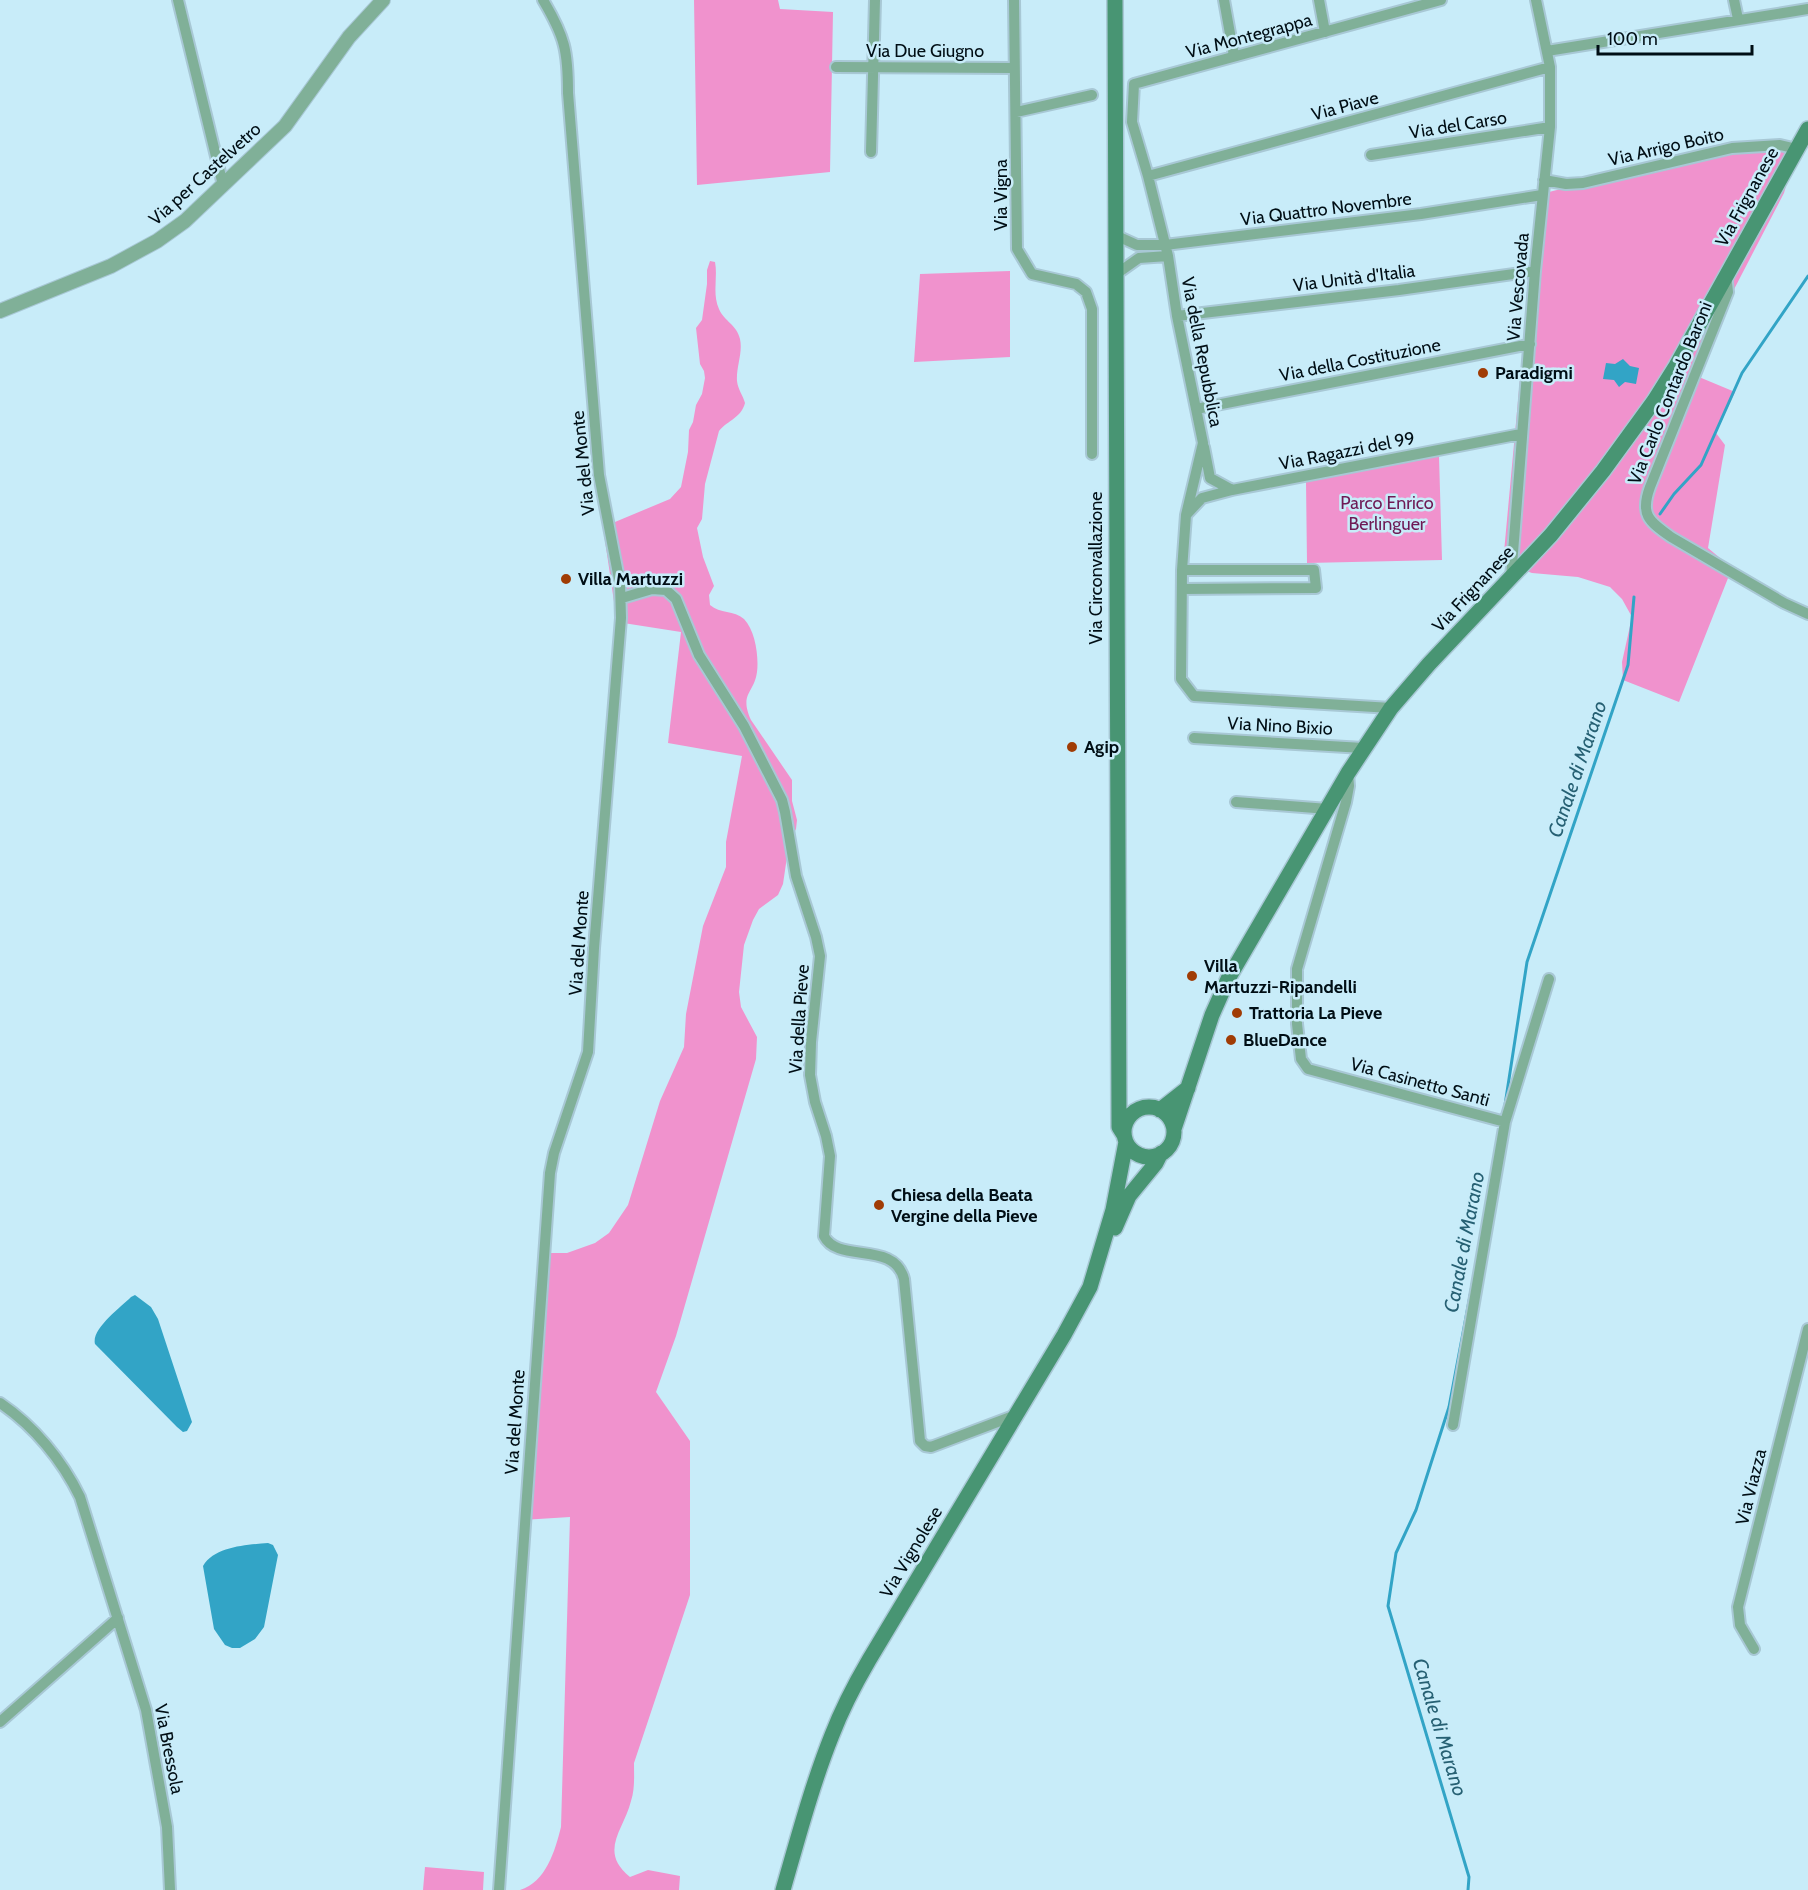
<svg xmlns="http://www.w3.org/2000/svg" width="1808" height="1890" font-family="Cabin,sans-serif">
	<rect width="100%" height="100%" fill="#c8ecf9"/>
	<path fill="#f092cd" d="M 694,0 L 778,0 L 780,9 L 833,12 L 830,172 L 697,185 Z
		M 1736,145 L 1797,147 L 1784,193 L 1729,299 L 1699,377 L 1735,392 L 1716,433 L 1725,445 L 1708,548 L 1732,568 L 1679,702 L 1623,680 L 1622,662 L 1632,617 L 1622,599 L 1610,587 L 1578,577 L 1532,573 L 1503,563 L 1537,195 Z
		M 710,261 L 715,262 C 718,277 712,294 719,309 C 724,321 737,325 740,339 C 743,353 736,367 737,381 C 738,390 743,395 745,403 C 741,418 728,420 719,431 L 705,484 L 702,519 L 697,528 L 703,557 L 714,586 L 709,595 L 710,605 C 720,614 734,610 744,619 C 755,630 759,656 757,672 C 754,694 739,693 751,720 L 792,780 L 792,801 L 797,820 L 796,829 L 789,843 L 783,884 L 778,895 L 759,909 L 753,920 L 744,945 L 739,992 L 741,1007 L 757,1037 L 756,1059 L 676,1336 L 656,1392 L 690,1441 L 690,1595 L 634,1763 C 634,1776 635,1789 631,1801 C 624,1830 598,1851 630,1877 L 648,1870 L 680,1876 L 679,1890 L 520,1890 C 546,1882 555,1851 561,1827 L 570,1517 L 522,1520 L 547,1253 L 567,1253 L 595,1243 L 609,1233 L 628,1205 L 660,1101 L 684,1047 L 686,1014 L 703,926 L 726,867 L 726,842 L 742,756 L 668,743 L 681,632 L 617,622 L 603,527 L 670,499 L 681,487 L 688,452 L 689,430 L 693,422 L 696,405 L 702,394 L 705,378 L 704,371 L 700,364 L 696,328 L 702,320 L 707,284 L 707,270 Z
		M 1010,271 L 1010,357 L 914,362 L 920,274 Z
		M 1439,456 L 1442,560 L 1307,563 L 1306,481 Z
		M 425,1867 L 484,1872 L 483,1890 L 423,1890 Z"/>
	<path fill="#32a4c6" d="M 1623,359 L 1630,366 L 1639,368 L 1636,384 L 1625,382 L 1619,387 L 1614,380 L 1603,379 L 1606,363 L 1615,364 Z
		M 135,1295 L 151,1307 L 158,1319 L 192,1422 L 187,1431 L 183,1432 L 177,1427 L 95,1344 C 91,1329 121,1307 131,1297 Z
		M 268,1543 L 273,1545 L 278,1555 L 264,1627 L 255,1639 L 240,1648 L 232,1648 L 225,1645 L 214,1629 L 203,1566 C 215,1546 247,1545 268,1543 Z"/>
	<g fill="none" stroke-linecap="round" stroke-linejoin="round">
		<path stroke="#32a4c6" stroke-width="3" d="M 1660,514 L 1674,494 L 1701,465 L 1742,373 L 1808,276
			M 1505,1105 L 1527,962 L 1628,665 L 1634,597
			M 1468,1890 L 1469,1877 L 1388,1606 L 1396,1553 L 1416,1510 L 1449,1407 L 1473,1280"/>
		<defs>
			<path id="minor" d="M 178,0 L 223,185
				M 1014,0 L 1017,249 L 1032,274 L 1076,284 L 1086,292 L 1092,309 L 1092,454
				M 1224,0 L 1234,56
				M 1319,0 L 1325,32
				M 1734,0 L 1738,19
				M 1547,51 L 1808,9
				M 836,67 L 1014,68
				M 1016,112 L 1092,95
				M 871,152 L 875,0
				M 1371,155 L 1550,127
				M 1148,176 L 1550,67
				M 1544,180 L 1566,184 L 1583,183 L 1732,148 L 1780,145 L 1797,149
				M 1115,235 L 1137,245 L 1165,245 L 1421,214 L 1542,195
				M 1726,274 L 1728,292 L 1650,487 C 1640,514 1648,521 1671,537 L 1784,603 L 1808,614
				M 1115,275 L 1139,258 L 1168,256
				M 1177,316 L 1399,290 L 1535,271
				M 1196,409 L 1530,344
				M 1204,447 L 1210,478 L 1232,490
				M 1186,515 L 1202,498 L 1232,490 L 1521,434
				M 1511,578 L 1535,271 L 1550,127 L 1550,67 L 1536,0
				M 1182,589 L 1316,588 L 1314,570 L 1182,570
				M 622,598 L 652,589 L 666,590 L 676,599 L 699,655 L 744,726 L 782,800 L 785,812 L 796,876 L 816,937 L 820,956 L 811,1042 L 810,1075 L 815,1102 L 826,1136 L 830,1156 L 824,1236 C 838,1264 894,1240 904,1279 L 920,1441 L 925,1446 L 931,1447 L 1016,1415
				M 1391,708 L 1194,696 L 1181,679 L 1182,570 L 1186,515 L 1203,443 L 1177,316 L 1168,256 L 1148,176 L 1132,122 L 1134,84 L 1441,0
				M 1194,738 L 1363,748
				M 1348,773 L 1349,786 L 1346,802 L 1297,969 L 1297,1024 L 1301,1059 L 1308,1069 L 1505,1122
				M 1236,802 L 1328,809
				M 0,1403 C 34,1426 62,1460 80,1497 L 146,1710 L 167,1827 L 170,1890
				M 1453,1425 L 1505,1122 L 1549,979
				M 1754,1649 L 1740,1625 L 1738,1607 L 1808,1329
				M 0,1722 L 118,1618
				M 499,1890 L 550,1173 L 554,1153 L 588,1052 L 594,948 L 621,618 L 620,584 L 599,475 L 568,93 C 568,51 565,37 543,0"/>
			<path id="tertiary" d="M 0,311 L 111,266 L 157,241 L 185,221 L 285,126 L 349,37 L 383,0"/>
			<path id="secondary" d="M 1115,0 L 1119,1127 L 1124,1135
				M1124 1132a25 25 0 1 1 50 0a25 25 0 1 1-50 0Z
				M 1160,1110 L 1188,1088
				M 1174,1129 L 1212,1015 L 1228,979 L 1348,773 L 1391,708 L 1429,664 L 1551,535 L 1603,471 L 1654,401 L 1676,366 L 1808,129
				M 1115,1228 L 1129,1196 L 1156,1163 L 1161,1153
				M 783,1890 C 798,1838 812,1785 832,1735 C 842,1709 855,1684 869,1660 L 1064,1335 L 1090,1287 L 1113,1210 L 1126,1142"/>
		</defs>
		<use href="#minor" stroke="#a8c8d5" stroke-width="14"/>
		<use href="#tertiary" stroke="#a8c8d5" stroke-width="16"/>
		<use href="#secondary" stroke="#a8c8d5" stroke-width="18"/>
		<use href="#minor" stroke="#80b098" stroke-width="10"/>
		<use href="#tertiary" stroke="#80b098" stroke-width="14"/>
		<use href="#secondary" stroke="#489573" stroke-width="15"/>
	</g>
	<g fill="#a03c05" stroke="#c8ecf9" stroke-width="2">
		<circle cx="1483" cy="373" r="6"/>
		<circle cx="566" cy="579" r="6"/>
		<circle cx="1072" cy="747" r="6"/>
		<circle cx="1192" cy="976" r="6"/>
		<circle cx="1237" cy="1013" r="6"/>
		<circle cx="1231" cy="1040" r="6"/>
		<circle cx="879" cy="1205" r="6"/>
	</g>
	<g text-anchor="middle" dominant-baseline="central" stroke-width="5" stroke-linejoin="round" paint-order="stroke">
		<g font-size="18" fill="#000e15" stroke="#c8ecf9">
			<text transform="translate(1249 36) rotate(-15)">Via Montegrappa</text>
			<text x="925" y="51">Via Due Giugno</text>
			<text transform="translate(1345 106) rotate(-15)">Via Piave</text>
			<text transform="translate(1458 125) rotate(-9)">Via del Carso</text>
			<text transform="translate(1666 147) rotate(-13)">Via Arrigo Boito</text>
			<text transform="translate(205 174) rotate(-42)">Via per Castelvetro</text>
			<text transform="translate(1001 195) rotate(-90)">Via Vigna</text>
			<text transform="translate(1747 197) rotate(-61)">Via Frignanese</text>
			<text transform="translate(1326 209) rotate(-7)">Via Quattro Novembre</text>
			<text transform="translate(1354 278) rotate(-7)">Via Unità d'Italia</text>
			<text transform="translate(1518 287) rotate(-85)">Via Vescovada</text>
			<text transform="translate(1202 352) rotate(79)">Via della Repubblica</text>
			<text transform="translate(1360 360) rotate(-11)">Via della Costituzione</text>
			<text transform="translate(1670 393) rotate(-68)">Via Carlo Contardo Baroni</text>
			<text transform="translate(1347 451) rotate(-11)">Via Ragazzi del 99</text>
			<text transform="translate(583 463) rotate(-96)">Via del Monte</text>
			<text transform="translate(1096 568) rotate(-90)">Via Circonvallazione</text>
			<text transform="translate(1473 589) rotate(-47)">Via Frignanese</text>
			<text transform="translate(1280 726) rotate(3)">Via Nino Bixio</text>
			<text transform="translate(579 943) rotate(-86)">Via del Monte</text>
			<text transform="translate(799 1019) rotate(-86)">Via della Pieve</text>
			<text transform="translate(1420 1082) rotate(15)">Via Casinetto Santi</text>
			<text transform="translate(515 1422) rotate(-86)">Via del Monte</text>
			<text transform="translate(1751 1487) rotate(-76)">Via Viazza</text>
			<text transform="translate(911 1552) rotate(-59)">Via Vignolese</text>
			<text transform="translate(169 1749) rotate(79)">Via Bressola</text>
		</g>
		<g font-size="18" font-weight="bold" fill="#000e15" stroke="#c8ecf9" text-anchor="start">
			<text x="1495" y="373">Paradigmi</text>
			<text x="578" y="579">Villa Martuzzi</text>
			<text x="1084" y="747">Agip</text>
			<text x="1204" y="966">Villa<tspan x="1204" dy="21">Martuzzi-Ripandelli</tspan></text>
			<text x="1249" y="1013">Trattoria La Pieve</text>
			<text x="1243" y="1040">BlueDance</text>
			<text x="891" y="1195">Chiesa della Beata<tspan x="891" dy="21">Vergine della Pieve</tspan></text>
		</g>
		<g font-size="18" fill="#6e1a55" stroke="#c8ecf9">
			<text x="1387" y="503">Parco Enrico<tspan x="1387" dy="21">Berlinguer</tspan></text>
		</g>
		<g font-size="20" font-style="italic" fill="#266073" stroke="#c8ecf9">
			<text transform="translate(1577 769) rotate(-71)">Canale di Marano</text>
			<text transform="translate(1464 1242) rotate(-79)">Canale di Marano</text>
			<text transform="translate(1440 1727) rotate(73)">Canale di Marano</text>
		</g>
	</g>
	<path d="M1598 45v9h154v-9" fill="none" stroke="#000e15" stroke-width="3"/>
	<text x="1607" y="45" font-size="18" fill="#000e15" stroke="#c8ecf9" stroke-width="4.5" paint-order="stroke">100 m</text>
</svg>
